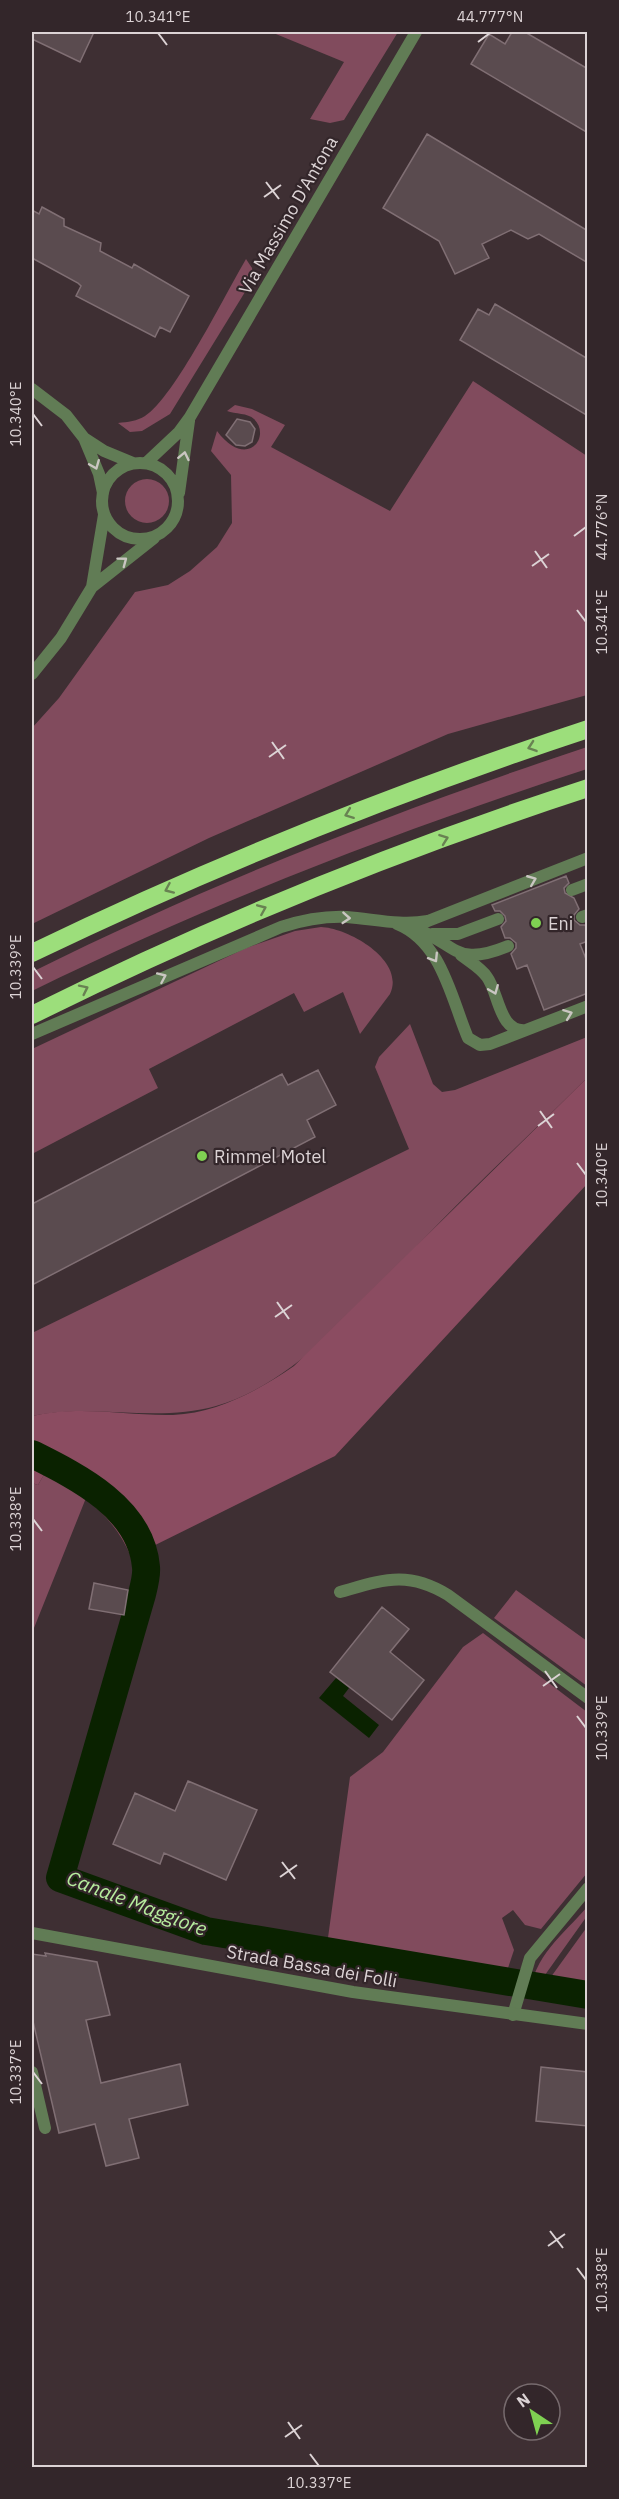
<svg xmlns="http://www.w3.org/2000/svg" width="619" height="2499" font-family="'IBM Plex Sans',sans-serif">
	<rect width="100%" height="100%" fill="#3e2f33"/>
	<path fill="#814b5d" d="M 271,32 L 398,32 L 344,120 L 330,123 L 310,119 L 344,62 Z
		M 246,259 L 252,268 L 253,279 L 170,414 L 142,431 L 130,432 L 118,423 C 128,422 137,421 145,416 C 174,398 226,293 246,259 Z
		M 473,381 L 587,456 L 587,695 L 448,734 L 209,838 L 32,924 L 32,728 L 59,698 L 135,592 L 168,585 L 190,571 L 217,547 L 232,523 L 231,475 L 211,451 L 217,431 C 247,471 272,436 254,419 C 248,413 235,414 227,411 L 235,405 L 252,409 L 285,425 L 271,447 L 390,511 Z
		M125 501a22 22 0 1 1 44 0a22 22 0 1 1-44 0Z
		M 587,747 L 587,769 C 397,831 211,903 32,991 L 32,972 C 211,883 397,810 587,747 Z
		M 321,927 C 348,928 406,960 390,994 L 360,1034 L 343,992 L 304,1012 L 294,993 L 149,1069 L 158,1088 L 32,1154 L 32,1049 L 246,948 L 295,931 Z
		M 410,1024 L 433,1084 L 442,1092 L 455,1090 L 587,1037 L 587,1078 C 539,1126 489,1172 441,1221 C 379,1283 302,1382 216,1406 C 156,1423 93,1403 32,1416 L 32,1333 L 409,1149 L 375,1067 L 379,1057 Z
		M 46,1471 L 86,1498 L 32,1633 L 32,1483 L 38,1485 Z
		M 516,1590 L 587,1641 L 587,1686 L 494,1618 Z
		M 483,1633 L 587,1712 L 587,1873 L 541,1929 L 525,1925 L 513,1910 L 502,1918 L 514,1950 L 508,1968 L 327,1945 L 350,1777 L 383,1752 L 463,1647 Z
		M 587,1907 L 587,1916 L 530,1996 C 532,1957 564,1934 587,1907 Z
		M 587,1927 L 587,1986 L 548,1981 Z"/>
	<path fill="#8b4c61" d="M 587,1078 L 587,1184 L 335,1456 L 131,1557 C 114,1515 82,1495 46,1471 L 38,1485 L 32,1483 L 32,1416 C 84,1405 123,1416 173,1415 C 218,1413 259,1390 294,1366 Z"/>
	<path fill="#0a2200" d="M 336,1678 L 349,1688 L 343,1696 L 379,1725 L 369,1738 L 319,1698 Z"/>
	<g fill="none" stroke-linecap="round" stroke-linejoin="round">
		<path stroke="#0a2200" stroke-width="28" d="M 32,1454 C 78,1477 141,1508 146,1567 C 147,1575 144,1586 142,1594 L 60,1878 L 206,1931 L 588,1995"/>
	</g>
	<path fill="#5a4b4f" stroke="#806f74" stroke-width="1.5" d="M 32,32 L 94,32 L 80,62 L 32,39 Z
		M 512,32 L 525,32 L 588,69 L 588,133 L 471,64 L 489,34 L 505,44 Z
		M 427,134 L 588,231 L 588,263 L 539,234 L 528,239 L 511,230 L 482,244 L 489,258 L 455,274 L 439,241 L 383,208 Z
		M 42,207 L 64,219 L 64,226 L 101,243 L 100,251 L 132,268 L 134,264 L 189,296 L 170,332 L 160,327 L 155,337 L 76,296 L 81,286 L 78,283 L 32,258 L 32,210 L 39,214 Z
		M 495,304 L 588,359 L 588,416 L 460,340 L 478,309 L 489,315 Z
		M 237,419 L 250,422 L 255,429 L 252,442 L 245,446 L 236,445 L 226,435 Z
		M 566,876 L 569,883 L 564,888 L 565,893 L 574,898 L 579,909 L 574,915 L 574,920 L 580,925 L 585,925 L 588,932 L 588,941 L 580,944 L 588,964 L 588,993 L 544,1010 L 527,965 L 517,969 L 511,954 L 516,948 L 516,943 L 510,938 L 505,938 L 501,927 L 506,921 L 505,916 L 500,911 L 495,911 L 492,905 Z
		M 318,1070 L 336,1105 L 307,1120 L 315,1137 L 32,1285 L 32,1204 L 282,1074 L 288,1085 Z
		M 94,1583 L 128,1590 L 124,1615 L 89,1609 Z
		M 382,1607 L 409,1629 L 390,1652 L 424,1680 L 392,1720 L 330,1672 Z
		M 188,1781 L 257,1810 L 226,1880 L 164,1853 L 160,1864 L 113,1844 L 135,1793 L 175,1811 Z
		M 45,1953 L 97,1962 L 110,2015 L 86,2020 L 101,2083 L 180,2064 L 188,2105 L 129,2119 L 139,2158 L 106,2166 L 95,2124 L 59,2133 L 32,2017 L 32,1954 L 46,1956 Z
		M 541,2067 L 588,2072 L 588,2126 L 536,2121 Z"/>
	<g fill="none" stroke-linecap="round" stroke-linejoin="round">
		<path stroke="#617c55" stroke-width="12" d="M 572,890 L 588,884
			M 582,917 L 588,915
			M 397,924 C 442,942 451,998 468,1038 L 480,1045 L 490,1044 L 588,1006
			M 412,927 C 458,944 454,968 508,946
			M 432,934 L 458,934 L 498,919
			M 461,955 C 470,962 481,968 487,977 C 499,993 499,1033 526,1030
			M 32,1034 L 281,927 C 303,920 324,916 347,917 C 374,919 400,926 428,921 L 588,858
			M 340,1592 C 383,1580 407,1570 448,1595 L 588,1698
			M 513,2015 L 530,1958 L 588,1888
			M 32,2072 L 45,2128"/>
		<path stroke="#617c55" stroke-width="12" d="M 32,389 L 66,415 L 84,438 L 104,451 L 133,463
			M 84,438 L 99,474 L 103,493
			M102 501a38 38 0 1 1 76 0a38 38 0 1 1-76 0Z
			M 146,463 L 179,432 L 190,417 L 416,32
			M 179,493 L 189,421
			M 92,587 L 104,515
			M 32,674 L 61,638 L 92,587 L 154,538
			M 32,1933 L 353,1992 L 588,2024"/>
		<path stroke="#9cde7b" stroke-width="18" d="M 32,953 C 212,866 397,792 588,729
			M 32,1015 C 211,926 397,850 588,788"/>
	</g>
	<defs><path id="oneway-chevron" d="M-2-3.5L2.5 0L-2 3.5" fill="none" stroke-width="1.6" stroke-linecap="round" stroke-linejoin="round" transform="scale(1.5)"/></defs>
	<g stroke="#cac6c2">
		<use href="#oneway-chevron" transform="translate(184 456) rotate(-78)"/>
		<use href="#oneway-chevron" transform="translate(95 465) rotate(68)"/>
		<use href="#oneway-chevron" transform="translate(123 561) rotate(-37)"/>
		<use href="#oneway-chevron" transform="translate(532 880) rotate(-22)"/>
		<use href="#oneway-chevron" transform="translate(346 918) rotate(4)"/>
		<use href="#oneway-chevron" transform="translate(434 958) rotate(58)"/>
		<use href="#oneway-chevron" transform="translate(162 977) rotate(-24)"/>
		<use href="#oneway-chevron" transform="translate(494 990) rotate(68)"/>
		<use href="#oneway-chevron" transform="translate(568 1014) rotate(-21)"/>
	</g>
	<g stroke="#688252">
		<use href="#oneway-chevron" transform="translate(532 747) rotate(161)"/>
		<use href="#oneway-chevron" transform="translate(349 814) rotate(159)"/>
		<use href="#oneway-chevron" transform="translate(444 839) rotate(-20)"/>
		<use href="#oneway-chevron" transform="translate(169 889) rotate(156)"/>
		<use href="#oneway-chevron" transform="translate(262 909) rotate(-23)"/>
		<use href="#oneway-chevron" transform="translate(84 989) rotate(-26)"/>
	</g>
	<path fill="none" stroke="#dcd3d5" stroke-width="2" d="M 158,33 L 167,45M 478,42 L 490,33M 266,182 L 279,199M 264,197 L 281,185M 33,414 L 42,426M 574,536 L 586,527M 535,551 L 547,568M 532,566 L 549,554M 577,610 L 586,622M 272,742 L 284,759M 269,757 L 286,745M 33,967 L 42,979M 540,1111 L 552,1128M 538,1126 L 554,1114M 577,1163 L 586,1175M 277,1302 L 289,1319M 275,1317 L 292,1305M 33,1519 L 42,1531M 545,1671 L 557,1688M 543,1686 L 560,1674M 577,1716 L 586,1728M 282,1862 L 295,1879M 280,1877 L 297,1865M 33,2072 L 42,2084M 550,2231 L 563,2248M 548,2246 L 565,2234M 577,2268 L 586,2280M 288,2422 L 300,2439M 285,2437 L 302,2425M 310,2454 L 319,2466"/>
	<g fill="#7fd052" stroke="#33262a" stroke-width="2">
		<circle cx="536" cy="923" r="6"/>
		<circle cx="202" cy="1156" r="6"/>
	</g>
	<g text-anchor="middle" dominant-baseline="central" stroke-width="4.5" stroke-linejoin="round" paint-order="stroke">
		<g font-size="18" fill="#dcd3d5" stroke="#33262a">
			<text transform="translate(288 215) rotate(-60)">Via Massimo D'Antona</text>
			<text transform="translate(312 1966) rotate(10)">Strada Bassa dei Folli</text>
		</g>
		<g font-size="18" fill="#dcd3d5" stroke="#33262a" text-anchor="start">
			<text x="548" y="923">Eni</text>
			<text x="214" y="1156">Rimmel Motel</text>
		</g>
		<g font-size="20" font-style="italic" fill="#b7ed9e" stroke="#33262a">
			<text transform="translate(137 1903) rotate(21)">Canale Maggiore</text>
		</g>
	</g>
	<rect width="619" height="2499" fill="none" stroke="#33262a" stroke-width="66"/>
	<g transform="translate(532 2412) rotate(324)"><circle r="28" fill="#33262a" stroke="#776b6e" stroke-width="1.5"/>
	<path d="M0-4.5L10 22L0 15L-10 22Z" fill="#7fd052"/>
	<text y="-9" font-size="16" font-weight="bold" text-anchor="middle" fill="#dcd3d5">N</text>
	</g>
	<rect x="33" y="33" width="553" height="2433" fill="none" stroke="#dcd3d5" stroke-width="2"/>
	<g font-size="15" text-anchor="middle" fill="#dcd3d5">
		<text x="158" y="22">10.341°E</text>
		<text x="490" y="22">44.777°N</text>
		<text transform="translate(16 414) rotate(-90)" y="5">10.340°E</text>
		<text transform="translate(602 527) rotate(-90)" y="5">44.776°N</text>
		<text transform="translate(602 622) rotate(-90)" y="5">10.341°E</text>
		<text transform="translate(16 967) rotate(-90)" y="5">10.339°E</text>
		<text transform="translate(602 1175) rotate(-90)" y="5">10.340°E</text>
		<text transform="translate(16 1519) rotate(-90)" y="5">10.338°E</text>
		<text transform="translate(602 1728) rotate(-90)" y="5">10.339°E</text>
		<text transform="translate(16 2072) rotate(-90)" y="5">10.337°E</text>
		<text transform="translate(602 2280) rotate(-90)" y="5">10.338°E</text>
		<text x="319" y="2488">10.337°E</text>
	</g>
</svg>
